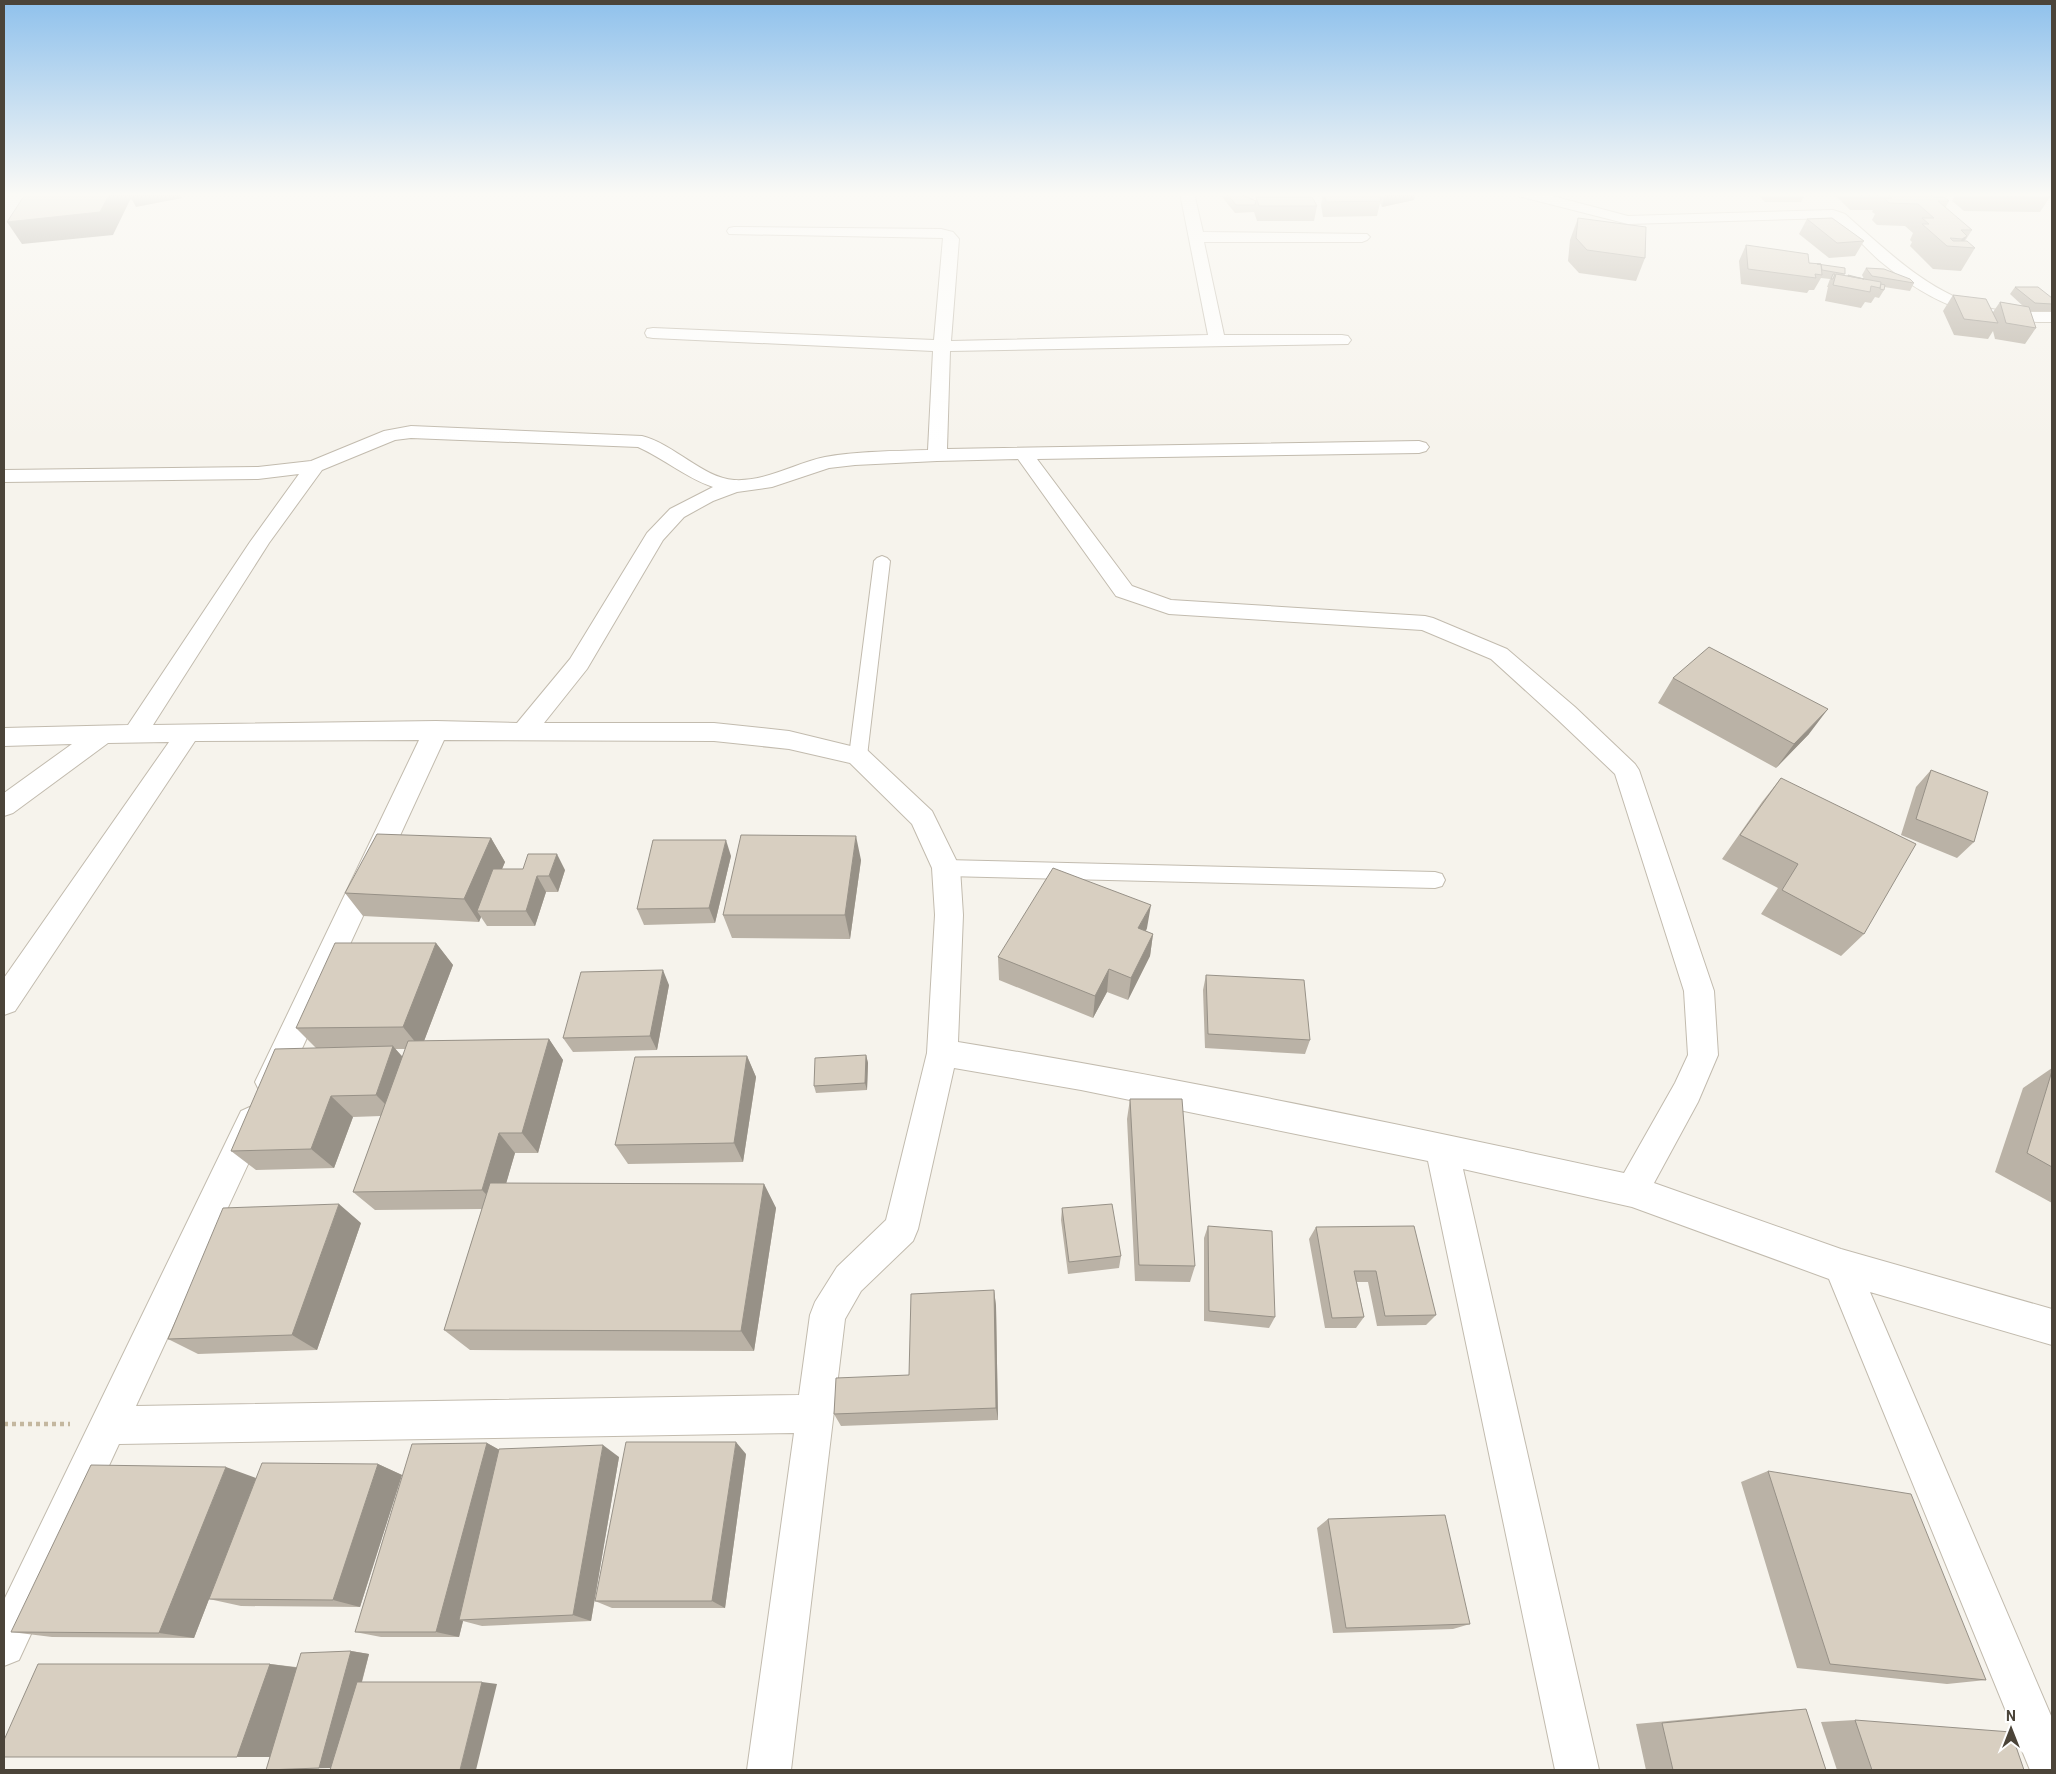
<svg xmlns="http://www.w3.org/2000/svg" width="2056" height="1774" font-family="Roboto,sans-serif">
	<rect width="100%" height="100%" fill="#f6f3ec"/>
	<g fill="none" stroke-linecap="round" stroke-linejoin="round">
		<defs>
			<path id="service" d="M 882,556 L 887,558 L 890,561 L 867,756 L 864,761 L 858,763 L 852,761 L 849,756 L 874,561 L 877,558 Z
				M 946,860 L 1435,872 L 1442,874 L 1445,880 L 1442,886 L 1435,888 L 946,876 L 939,873 L 936,868 L 939,863 Z"/>
			<path id="minor" d="M 1180,193 L 1194,193 L 1203,232 L 1367,234 L 1370,237 L 1367,240 L 1362,242 L 1204,242 L 1224,335 L 1342,335 L 1348,336 L 1351,340 L 1348,344 L 950,351 L 947,449 L 1419,441 L 1426,443 L 1429,447 L 1426,451 L 1419,453 L 1037,459 L 1132,586 L 1171,600 L 1425,616 L 1433,618 L 1507,649 L 1575,707 L 1635,764 L 1639,770 L 1714,991 L 1718,1055 L 1698,1102 L 1654,1183 L 1841,1249 L 2052,1309 L 2052,1345 L 1870,1292 L 2052,1718 L 2052,1770 L 2030,1770 L 1829,1279 L 1632,1207 L 1463,1169 L 1599,1770 L 1555,1770 L 1428,1161 L 1081,1090 L 954,1068 L 918,1229 L 913,1241 L 861,1291 L 845,1319 L 791,1770 L 747,1770 L 794,1433 L 119,1444 L 19,1660 L 4,1666 L 4,1600 L 241,1111 L 252,1106 L 263,1111 L 268,1121 L 136,1406 L 799,1395 L 810,1315 L 815,1302 L 837,1267 L 886,1220 L 927,1053 L 935,915 L 932,868 L 912,824 L 850,763 L 789,749 L 714,741 L 444,740 L 282,1092 L 271,1096 L 260,1092 L 255,1082 L 419,740 L 195,741 L 15,1011 L 4,1015 L 4,978 L 169,742 L 108,743 L 13,813 L 4,816 L 4,793 L 72,744 L 4,746 L 4,728 L 128,725 L 250,542 L 299,474 L 258,479 L 4,482 L 4,470 L 258,467 L 311,461 L 384,431 L 411,426 L 642,436 C 674,444 703,478 734,480 C 766,482 795,463 825,457 C 859,451 894,451 928,450 L 933,351 L 653,338 L 647,337 L 645,333 L 647,329 L 653,328 L 934,340 L 943,238 L 729,234 L 727,231 L 729,228 L 734,227 L 941,229 L 953,232 L 959,239 L 951,341 L 1208,335 ZM 411,438 L 638,447 C 665,459 684,477 713,487 L 670,509 L 647,533 L 570,659 L 517,723 L 436,721 L 153,725 L 269,543 L 322,470 L 395,440 ZM 1018,459 L 1116,596 L 1169,614 L 1422,630 L 1491,659 L 1557,719 L 1615,774 L 1684,991 L 1688,1055 L 1675,1083 L 1624,1173 C 1403,1125 1181,1078 958,1042 L 963,915 L 960,868 L 932,811 L 867,750 L 789,731 L 714,723 L 544,723 L 587,669 L 663,540 L 684,517 L 713,501 L 737,492 L 772,487 L 829,468 L 855,465 L 937,461 Z
				M 1516,193 L 1541,193 L 1628,216 L 1833,210 L 1845,214 C 1887,251 1931,295 1987,308 C 2008,313 2031,312 2052,312 L 2052,322 C 1981,323 1935,307 1880,261 C 1867,250 1845,224 1831,218 L 1628,224 L 1518,196 Z"/>
		</defs>
		<use href="#service" stroke="#c2bbae" stroke-width="2"/>
		<use href="#minor" stroke="#c2bbae" stroke-width="2"/>
		<path stroke="#c4b79f" stroke-width="4.5" stroke-dasharray="4 4" stroke-linecap="butt" d="M 4,1424 L 70,1424"/>
		<use href="#service" fill="#fff" fill-rule="evenodd"/>
		<use href="#minor" fill="#fff" fill-rule="evenodd"/>
	</g>
	<path fill="#bab2a6" fill-rule="evenodd" d="M 1219,193 L 1238,193 L 1246,197 L 1241,193 L 1249,193 L 1247,197 L 1256,201 L 1256,197 L 1317,206 L 1314,221 L 1257,221 L 1254,212 L 1235,213 Z
		M 1323,193 L 1415,193 L 1414,200 L 1382,207 L 1380,203 L 1377,216 L 1323,217 L 1321,205 Z
		M 1756,193 L 1806,193 L 1801,202 L 1765,202 Z
		M 1833,193 L 1929,193 L 1933,197 L 1949,201 L 1945,208 L 1972,230 L 1965,241 L 1975,248 L 1961,271 L 1933,269 L 1910,246 L 1912,242 L 1910,240 L 1913,233 L 1905,226 L 1877,225 L 1872,220 L 1875,214 L 1872,212 L 1873,210 L 1850,210 Z
		M 1956,193 L 2045,193 L 2050,197 L 2040,212 L 1964,211 L 1952,201 Z
		M 1578,218 L 1645,258 L 1636,281 L 1579,273 L 1568,261 L 1570,240 Z
		M 1807,219 L 1864,241 L 1855,256 L 1829,258 L 1799,234 Z
		M 1746,245 L 1809,263 L 1845,274 L 1844,275 L 1864,279 L 1862,275 L 1866,268 L 1914,283 L 1910,291 L 1884,287 L 1884,290 L 1879,298 L 1875,297 L 1871,303 L 1865,302 L 1861,308 L 1825,301 L 1828,287 L 1827,287 L 1830,279 L 1821,278 L 1814,290 L 1809,290 L 1807,293 L 1741,284 L 1739,261 Z
		M 2015,287 L 2052,298 L 2052,311 L 2030,311 L 2036,328 L 2025,344 L 1995,339 L 1993,331 L 1988,339 L 1954,335 L 1943,311 L 1953,295 L 1993,312 L 2000,302 L 2023,306 L 2010,294 Z
		M 1673,678 L 1809,734 L 1776,768 L 1658,703 Z
		M 1931,770 L 1974,842 L 1957,858 L 1901,835 L 1916,787 Z
		M 1781,778 L 1864,934 L 1841,956 L 1761,914 L 1778,888 L 1722,859 L 1762,802 Z
		M 491,838 L 505,862 L 502,869 L 565,870 L 558,892 L 546,892 L 535,926 L 487,926 L 481,917 L 479,922 L 363,916 L 345,893 Z
		M 731,856 L 715,923 L 644,925 L 637,909 Z
		M 861,860 L 850,939 L 732,938 L 723,915 Z
		M 1147,928 L 1146,931 L 1153,934 L 1150,956 L 1128,1000 L 1107,992 L 1093,1018 L 999,980 L 998,957 Z
		M 436,943 L 453,965 L 424,1041 L 549,1039 L 563,1060 L 538,1153 L 515,1153 L 506,1183 L 764,1184 L 776,1208 L 754,1351 L 470,1350 L 444,1330 L 482,1209 L 375,1210 L 353,1192 L 381,1116 L 353,1117 L 334,1168 L 256,1170 L 231,1151 L 316,1048 L 296,1028 ZM 395,1049 L 406,1049 L 403,1057 Z
		M 1206,975 L 1310,1040 L 1305,1054 L 1205,1048 L 1203,990 Z
		M 669,985 L 657,1050 L 573,1052 L 563,1038 Z
		M 866,1055 L 868,1063 L 867,1090 L 816,1093 L 814,1086 Z
		M 747,1056 L 756,1077 L 743,1162 L 628,1164 L 615,1145 Z
		M 2052,1068 L 2052,1203 L 1995,1172 L 2023,1088 Z
		M 1130,1099 L 1195,1266 L 1190,1282 L 1135,1281 L 1127,1119 Z
		M 1062,1208 L 1121,1256 L 1119,1268 L 1068,1274 L 1061,1220 Z
		M 361,1223 L 317,1350 L 198,1354 L 168,1339 Z
		M 1208,1226 L 1275,1317 L 1269,1328 L 1204,1321 L 1204,1238 Z
		M 1316,1227 L 1436,1315 L 1426,1325 L 1377,1326 L 1368,1282 L 1357,1282 L 1364,1317 L 1356,1328 L 1325,1328 L 1309,1239 Z
		M 994,1290 L 996,1306 L 998,1420 L 841,1426 L 834,1414 L 909,1375 Z
		M 487,1443 L 499,1450 L 619,1457 L 591,1621 L 482,1626 L 463,1621 L 459,1637 L 381,1637 L 355,1632 Z
		M 746,1454 L 725,1608 L 612,1608 L 595,1601 Z
		M 378,1464 L 402,1475 L 360,1607 L 241,1606 L 209,1599 L 194,1638 L 52,1637 L 11,1632 L 256,1478 Z
		M 1768,1471 L 1986,1680 L 1947,1684 L 1797,1668 L 1741,1482 Z
		M 1328,1519 L 1470,1624 L 1453,1629 L 1333,1633 L 1317,1528 Z
		M 351,1651 L 369,1654 L 362,1682 L 497,1684 L 331,1768 L 266,1770 L 270,1757 L 4,1757 L 270,1664 L 296,1667 Z
		M 1806,1709 L 1826,1770 L 1646,1770 L 1636,1724 L 1774,1711 Z
		M 1855,1720 L 2024,1770 L 1837,1770 L 1821,1722 Z"/>
	<path fill="#979187" d="M 110,193 L 181,193 L 182,198 L 136,207 L 131,198 L 113,235 L 22,244 L 7,222 Z
		M 1385,193 L 1415,193 L 1414,200 L 1382,207 Z
		M 1967,236 L 1960,247 L 1957,247 L 1962,239 Z
		M 1828,709 L 1809,734 L 1776,768 L 1794,744 Z
		M 856,836 L 861,860 L 850,939 L 845,915 Z
		M 491,838 L 505,862 L 484,911 L 477,911 L 481,917 L 479,922 L 464,899 Z
		M 726,840 L 731,856 L 715,923 L 709,908 Z
		M 557,854 L 565,870 L 558,892 L 549,876 Z
		M 537,876 L 546,892 L 535,926 L 526,911 Z
		M 1151,905 L 1147,928 L 1135,951 L 1138,928 Z
		M 1153,934 L 1150,956 L 1128,1000 L 1131,978 Z
		M 436,943 L 453,965 L 421,1049 L 403,1027 Z
		M 1109,969 L 1107,992 L 1093,1018 L 1095,996 Z
		M 663,970 L 669,985 L 657,1050 L 650,1036 Z
		M 549,1039 L 563,1060 L 538,1153 L 522,1133 Z
		M 393,1046 L 412,1068 L 396,1115 L 376,1095 Z
		M 866,1055 L 868,1063 L 867,1090 L 865,1083 Z
		M 747,1056 L 756,1077 L 743,1162 L 734,1143 Z
		M 331,1096 L 353,1117 L 334,1168 L 311,1149 Z
		M 499,1133 L 515,1153 L 499,1208 L 482,1190 Z
		M 764,1184 L 776,1208 L 754,1351 L 741,1331 Z
		M 339,1204 L 361,1223 L 317,1350 L 292,1335 Z
		M 994,1290 L 996,1306 L 998,1420 L 996,1408 Z
		M 736,1442 L 746,1454 L 725,1608 L 712,1601 Z
		M 487,1443 L 507,1454 L 459,1620 L 463,1621 L 459,1637 L 436,1632 Z
		M 603,1445 L 619,1457 L 591,1621 L 573,1615 Z
		M 378,1464 L 402,1475 L 360,1607 L 333,1600 Z
		M 226,1467 L 256,1478 L 194,1638 L 159,1633 Z
		M 351,1651 L 369,1654 L 339,1768 L 319,1768 Z
		M 270,1664 L 300,1668 L 270,1757 L 237,1757 Z
		M 482,1682 L 497,1684 L 476,1770 L 460,1770 Z"/>
	<path fill="#d8cfc1" stroke="#979187" d="M 26,193 L 110,193 L 100,212 L 7,222 Z
		M 1226,193 L 1238,193 L 1256,201 L 1255,205 L 1236,205 Z
		M 1324,193 L 1379,193 L 1381,201 L 1326,202 Z
		M 1856,193 L 1882,193 L 1881,195 L 1858,195 Z
		M 1887,193 L 1929,193 L 1933,197 L 1944,197 L 1949,201 L 1938,201 L 1972,230 L 1961,230 L 1967,236 L 1962,239 L 1950,238 L 1953,241 L 1967,241 L 1975,248 L 1947,246 L 1922,224 L 1929,224 L 1922,218 L 1934,218 L 1918,204 L 1889,203 L 1884,198 L 1892,198 Z
		M 1969,193 L 2045,193 L 2050,197 L 1973,196 Z
		M 1256,197 L 1312,197 L 1317,206 L 1259,206 Z
		M 1578,218 L 1646,227 L 1645,258 L 1587,250 L 1576,238 Z
		M 1832,218 L 1864,241 L 1837,243 L 1807,219 Z
		M 1746,245 L 1808,254 L 1809,263 L 1821,264 L 1822,275 L 1815,274 L 1816,278 L 1748,269 Z
		M 1817,264 L 1845,268 L 1845,274 L 1822,270 L 1821,264 Z
		M 1866,268 L 1884,269 L 1910,279 L 1914,283 L 1872,276 Z
		M 1833,274 L 1835,274 L 1833,279 L 1831,279 Z
		M 1836,274 L 1881,282 L 1880,288 L 1871,286 L 1870,292 L 1833,285 Z
		M 1848,275 L 1864,279 L 1848,276 Z
		M 1881,284 L 1885,285 L 1884,290 L 1880,289 Z
		M 2015,287 L 2038,287 L 2052,298 L 2052,304 L 2035,303 Z
		M 1953,295 L 1986,299 L 1998,323 L 1964,319 Z
		M 2000,302 L 2029,307 L 2036,328 L 2006,323 Z
		M 1709,647 L 1828,709 L 1794,744 L 1673,678 Z
		M 1931,770 L 1988,792 L 1974,842 L 1916,819 Z
		M 1781,778 L 1916,844 L 1864,934 L 1782,890 L 1798,864 L 1740,835 Z
		M 377,834 L 491,838 L 464,899 L 345,893 Z
		M 741,835 L 856,836 L 845,915 L 723,915 Z
		M 653,840 L 726,840 L 709,908 L 637,909 Z
		M 528,854 L 557,854 L 549,876 L 537,876 L 526,911 L 477,911 L 493,869 L 523,869 Z
		M 1053,868 L 1151,905 L 1138,928 L 1153,934 L 1131,978 L 1109,969 L 1095,996 L 998,957 Z
		M 335,943 L 436,943 L 403,1027 L 296,1028 Z
		M 663,970 L 650,1036 L 563,1038 L 581,972 Z
		M 1206,975 L 1304,980 L 1310,1040 L 1208,1034 Z
		M 549,1039 L 522,1133 L 499,1133 L 482,1190 L 353,1192 L 408,1041 Z
		M 393,1046 L 376,1095 L 331,1096 L 311,1149 L 231,1151 L 275,1049 Z
		M 866,1055 L 865,1083 L 814,1086 L 815,1058 Z
		M 747,1056 L 734,1143 L 615,1145 L 635,1057 Z
		M 2052,1071 L 2052,1167 L 2027,1153 Z
		M 1130,1099 L 1182,1099 L 1195,1266 L 1139,1265 Z
		M 490,1183 L 764,1184 L 741,1331 L 444,1330 Z
		M 339,1204 L 292,1335 L 168,1339 L 223,1208 Z
		M 1112,1204 L 1121,1256 L 1069,1262 L 1062,1208 Z
		M 1208,1226 L 1272,1231 L 1275,1317 L 1209,1311 Z
		M 1414,1226 L 1436,1315 L 1385,1316 L 1376,1271 L 1354,1271 L 1364,1317 L 1332,1318 L 1316,1227 Z
		M 994,1290 L 996,1408 L 834,1414 L 836,1378 L 909,1375 L 911,1294 Z
		M 626,1442 L 736,1442 L 712,1601 L 595,1601 Z
		M 487,1443 L 436,1632 L 355,1632 L 412,1444 Z
		M 603,1445 L 573,1615 L 459,1620 L 499,1449 Z
		M 262,1463 L 378,1464 L 333,1600 L 209,1599 Z
		M 91,1465 L 226,1467 L 159,1633 L 11,1632 Z
		M 1768,1471 L 1911,1494 L 1986,1680 L 1830,1664 Z
		M 1445,1515 L 1470,1624 L 1346,1628 L 1328,1519 Z
		M 351,1651 L 319,1768 L 266,1770 L 301,1653 Z
		M 38,1664 L 270,1664 L 237,1757 L 4,1757 L 4,1740 Z
		M 357,1682 L 482,1682 L 460,1770 L 330,1770 Z
		M 1806,1709 L 1826,1770 L 1673,1770 L 1662,1723 Z
		M 1855,1720 L 2011,1732 L 2024,1770 L 1872,1770 Z"/>
	<linearGradient id="sky" x2="0" y2="1"><stop stop-color="#8fc1ec"/><stop offset="0.44" stop-color="#fbfaf6"/><stop offset="1" stop-color="#fbfaf6" stop-opacity="0"/></linearGradient>
	<rect width="2056" height="442" fill="url(#sky)"/>
	<rect width="2056" height="1774" fill="none" stroke="#4b4439" stroke-width="10"/>
	<g transform="translate(2011 1729)" stroke="#ffffff" stroke-width="4" paint-order="stroke">
	<path d="M0-4L9 19L0 12L-9 19Z" fill="#4b4439"/>
	<text y="-8" font-size="14" font-weight="bold" text-anchor="middle" fill="#4b4439">N</text>
	</g>
</svg>
